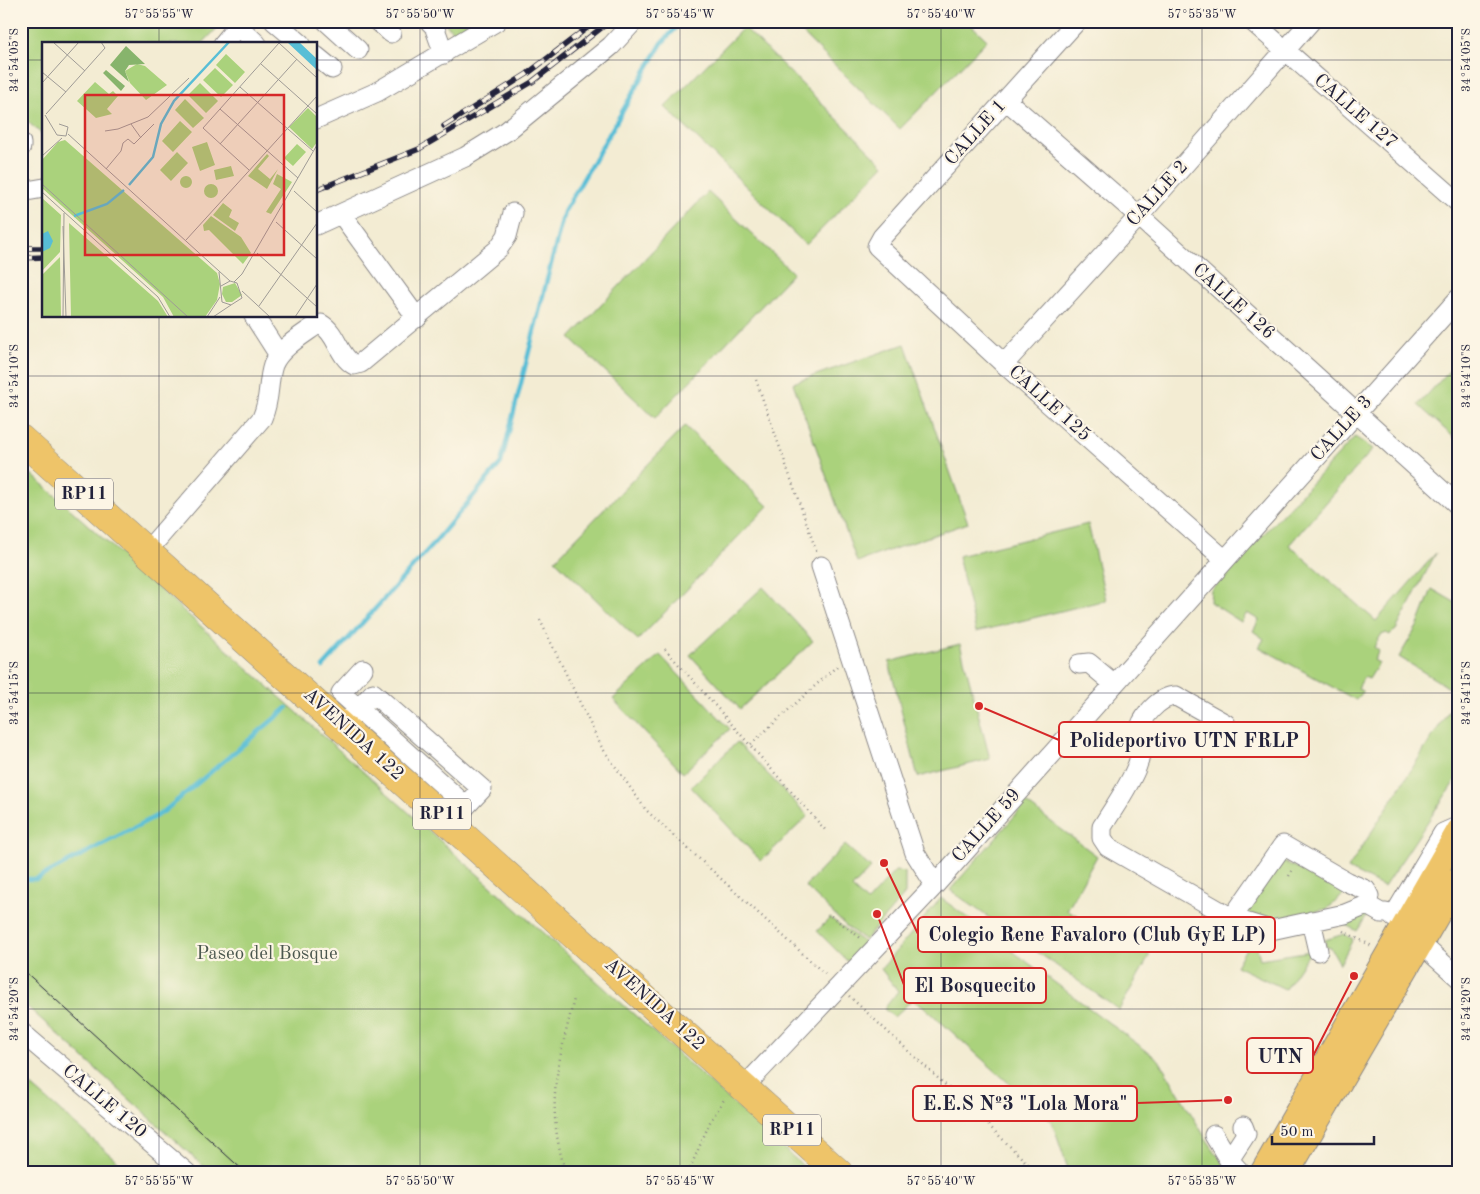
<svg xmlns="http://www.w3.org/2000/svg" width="1480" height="1194" font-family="'Old Standard TT',serif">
	<rect width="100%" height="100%" fill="#fcf5e5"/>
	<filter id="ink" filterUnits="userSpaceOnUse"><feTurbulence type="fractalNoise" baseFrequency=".02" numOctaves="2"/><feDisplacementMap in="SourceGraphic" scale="10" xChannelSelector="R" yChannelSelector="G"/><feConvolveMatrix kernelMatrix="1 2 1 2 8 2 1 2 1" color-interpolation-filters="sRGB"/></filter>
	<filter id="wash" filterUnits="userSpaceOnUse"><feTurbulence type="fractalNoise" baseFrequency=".0096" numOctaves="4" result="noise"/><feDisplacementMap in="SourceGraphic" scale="20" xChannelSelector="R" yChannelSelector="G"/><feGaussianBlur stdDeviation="1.12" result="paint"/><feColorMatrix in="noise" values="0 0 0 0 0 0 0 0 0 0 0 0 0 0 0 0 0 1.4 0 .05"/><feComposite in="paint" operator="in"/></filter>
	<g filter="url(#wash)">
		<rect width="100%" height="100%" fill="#f3ecd3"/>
		<path fill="#aad27c" stroke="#667a5c" d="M 21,21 L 224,21 L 202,44 L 44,44 L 44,136 L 21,116 Z
			M 443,21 L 471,21 L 454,33 Z
			M 790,21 L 967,21 L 987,40 L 900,129 Z
			M 744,27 L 884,165 L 806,245 L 665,107 Z
			M 708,192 L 793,273 L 655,418 L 570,338 Z
			M 905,344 L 968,523 L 857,562 L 793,383 Z
			M 1459,360 L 1459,442 L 1418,405 Z
			M 685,426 L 768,506 L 638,640 L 555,560 Z
			M 1355,437 L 1373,449 L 1289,545 L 1376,621 L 1436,553 L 1396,630 L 1389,635 L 1387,633 L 1381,635 L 1374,647 L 1379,651 L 1374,660 L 1379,663 L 1369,679 L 1364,677 L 1358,688 L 1363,692 L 1356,700 L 1259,647 L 1264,639 L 1253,631 L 1259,620 L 1247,613 L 1241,622 L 1210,602 L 1211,590 Z
			M 21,465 L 811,1173 L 211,1173 L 21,1001 Z
			M 1088,524 L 1106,600 L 976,632 L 958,556 Z
			M 763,587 L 813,641 L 740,709 L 690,655 Z
			M 1432,589 L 1456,603 L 1459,619 L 1459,694 L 1399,657 L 1418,625 Z
			M 960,644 L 990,759 L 918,777 L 889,662 Z
			M 660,655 L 730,729 L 683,773 L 613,699 Z
			M 1459,695 L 1459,775 L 1384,887 L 1348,869 Z
			M 737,742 L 808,816 L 761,861 L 691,787 Z
			M 1026,803 L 1097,856 L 1067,910 L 1150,955 L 1119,1010 L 950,890 Z
			M 845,845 L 871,868 L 852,888 L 867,902 L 895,871 L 905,872 L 905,894 L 865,940 L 847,927 L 805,886 Z
			M 1279,860 L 1349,890 L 1327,909 L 1272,920 L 1254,917 L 1246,912 Z
			M 941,898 L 1159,1060 L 1205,1137 L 1230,1173 L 1073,1173 L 1068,1169 L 1052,1122 L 922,1005 L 912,1000 L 894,1017 L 884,1009 L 898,991 L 881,969 Z
			M 1368,914 L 1357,931 L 1338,921 Z
			M 830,918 L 865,943 L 848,962 L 817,931 Z
			M 1344,934 L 1353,939 L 1340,964 L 1331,948 L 1326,947 L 1325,940 Z
			M 1255,940 L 1260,959 L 1311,951 L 1285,989 L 1236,966 L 1248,945 Z
			M 21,1077 L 131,1173 L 21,1173 Z"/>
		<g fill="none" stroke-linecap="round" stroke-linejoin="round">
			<path stroke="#58bed6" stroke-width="4.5" d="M 323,667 L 434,543 L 501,463 L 564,212 L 662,43 L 682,21
				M 21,879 L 36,879 L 162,813 L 287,708"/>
		</g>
	</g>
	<g filter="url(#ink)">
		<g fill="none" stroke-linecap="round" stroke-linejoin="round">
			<defs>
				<path id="minor" d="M 274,21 L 301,44
					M 326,21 L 358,50
					M 378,21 L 391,33
					M 429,21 L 434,26 L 444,54
					M 1077,21 L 882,237 L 877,246 L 1004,364 L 1224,559
					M 1252,21 L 1459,203
					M 238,26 L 257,44
					M 223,44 L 242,21
					M 316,56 L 332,69
					M 1006,100 L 1139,216 L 1459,506
					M 316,119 L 377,92 L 497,21
					M 21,143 L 21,147
					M 21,192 L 44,188
					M 342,215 L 417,318
					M 316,225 L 465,157 L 507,131 L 611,46 L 634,21
					M 254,316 L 279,355
					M 1004,364 L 1139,216 L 1311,21
					M 148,550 L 262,418 C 271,398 267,383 273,365 C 279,349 301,336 315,326 L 321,324 C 337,333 338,356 354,365 L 361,363 L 498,249 L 507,236 L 513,213
					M 821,566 L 915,853 L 935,885
					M 1079,664 L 1089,663 L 1114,684
					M 363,669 L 341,693 L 466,806
					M 1226,724 L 1176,696 C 1160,696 1139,718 1139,735 C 1139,746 1142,755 1137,766 C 1129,787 1114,807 1102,827 L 1102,838 L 1108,847 L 1232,918 L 1271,930 L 1345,914 L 1367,905 L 1381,913 L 1386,913
					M 343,726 L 373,693 L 482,789 L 451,822
					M 1393,917 L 1443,833 L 1459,826
					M 1232,918 L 1283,845 L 1347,882 L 1366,890 L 1369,896 L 1367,905
					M 1311,921 L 1318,951
					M 1421,944 L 1459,978
					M 21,1032 L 187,1173
					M 744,1087 L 935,885 L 1459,298
					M 1214,1135 L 1229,1160 L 1241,1173
					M 1229,1160 L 1246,1134 L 1243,1126"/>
				<path id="major" d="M 1262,1173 L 1459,830
					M 1287,1173 L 1459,878"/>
				<path id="highway" d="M 21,439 L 839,1173"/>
			</defs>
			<use href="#minor" stroke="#8a8787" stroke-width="21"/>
			<use href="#major" stroke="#8a8787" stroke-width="26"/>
			<use href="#highway" stroke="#8a8787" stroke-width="29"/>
			<path stroke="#8a8787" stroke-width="2.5" stroke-dasharray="1 4" stroke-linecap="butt" d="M 756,380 L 817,553
				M 540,620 L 601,746 L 646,810 L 827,976
				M 665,649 L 827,832
				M 751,744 L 837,666
				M 1289,876 L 1293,869
				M 831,916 L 862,939
				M 1343,931 L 1372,946
				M 849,996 L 980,1117 L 1037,1173
				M 566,1173 C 544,1103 558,1066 574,999
				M 688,1173 L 710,1122 L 725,1098"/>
			<use href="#minor" stroke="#fff" stroke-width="19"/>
			<use href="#major" stroke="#eec469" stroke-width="24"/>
			<use href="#highway" stroke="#eec469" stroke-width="28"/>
			<path stroke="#22223b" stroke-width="1" d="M 21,968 L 246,1173"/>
			<defs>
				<path id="rail" d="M 444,126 L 527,74 L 596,21
					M 316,190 L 419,149 L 532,82 L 610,21
					M 21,248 L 44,248
					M 21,258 L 44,257"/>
			</defs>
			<use href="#rail" stroke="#22223b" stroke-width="5.5"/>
			<use href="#rail" stroke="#fcf5e5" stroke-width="4" stroke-dasharray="11" stroke-linecap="butt"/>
		</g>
	</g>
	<path fill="none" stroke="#22223b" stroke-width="1" stroke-opacity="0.45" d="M 159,21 L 159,44M 420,21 L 420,1173M 680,21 L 680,1173M 941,21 L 941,1173M 1202,21 L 1202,1173M 21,60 L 44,60M 316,60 L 1459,60M 159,316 L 159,1173M 21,376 L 1459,376M 21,693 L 1459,693M 21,1009 L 1459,1009"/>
	<g text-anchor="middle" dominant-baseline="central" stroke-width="4.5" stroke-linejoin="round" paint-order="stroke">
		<g fill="#fcf5e5" stroke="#63616e" stroke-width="1">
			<rect x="55" y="478.5" width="58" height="31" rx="4"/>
			<rect x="413" y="798.5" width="58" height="31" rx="4"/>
			<rect x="763" y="1114.5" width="58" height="31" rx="4"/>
		</g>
		<g font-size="18" font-weight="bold" fill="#22223b">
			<text x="84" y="494">RP11</text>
			<text x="442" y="814">RP11</text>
			<text x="792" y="1130">RP11</text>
		</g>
		<g font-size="19" fill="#22223b" stroke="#fcf5e5">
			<text transform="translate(1355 112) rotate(41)">CALLE 127</text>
			<text transform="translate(976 133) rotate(-48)">CALLE 1</text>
			<text transform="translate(1158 194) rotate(-48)">CALLE 2</text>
			<text transform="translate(1233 302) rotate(42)">CALLE 126</text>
			<text transform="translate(1049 404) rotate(42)">CALLE 125</text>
			<text transform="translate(1342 429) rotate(-48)">CALLE 3</text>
			<text transform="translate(353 735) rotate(42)">AVENIDA 122</text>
			<text transform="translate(987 826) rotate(-48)">CALLE 59</text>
			<text transform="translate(654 1005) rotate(42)">AVENIDA 122</text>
			<text transform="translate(104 1102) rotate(40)">CALLE 120</text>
		</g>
		<g font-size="19" fill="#4b574e" stroke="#fcf5e5">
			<text x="267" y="954">Paseo del Bosque</text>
		</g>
	</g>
	<g transform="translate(42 42)">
		<rect width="275" height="275" fill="#f3ecd3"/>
		<path d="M 184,12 L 203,30 L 193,41 L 174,23 ZM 95,22 L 103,24 L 125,43 L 104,58 L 88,41 L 83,29 ZM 173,26 L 191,43 L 179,55 L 161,38 ZM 53,40 L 67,52 L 71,49 L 76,54 L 65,67 L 70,72 L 54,76 L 35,59 ZM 158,41 L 176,59 L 164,71 L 146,53 ZM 143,57 L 162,76 L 151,86 L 133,68 ZM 266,66 L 275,75 L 275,100 L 270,107 L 247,85 ZM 138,79 L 150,90 L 131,110 L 120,99 ZM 23,98 L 175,231 L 178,242 L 175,258 L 163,275 L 132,275 L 121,255 L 0,146 L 0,118 L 16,100 ZM 165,100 L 173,123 L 158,129 L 150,105 ZM 255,102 L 264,110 L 251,124 L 242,116 ZM 135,110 L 146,121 L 129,139 L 118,128 ZM 225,112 L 227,114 L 216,127 L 228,137 L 236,127 L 225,147 L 206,134 ZM 189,124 L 192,134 L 174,138 L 172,128 ZM 235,132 L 250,140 L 229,172 L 224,170 L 239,147 L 231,142 ZM138 140a6 6 0 1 1 12 0a6 6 0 1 1-12 0ZM162 149a7 7 0 1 1 14 0a7 7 0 1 1-14 0ZM 0,156 L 19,173 L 18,210 L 0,229 ZM 181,161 L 190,168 L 187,175 L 197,181 L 193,189 L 171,173 ZM 169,174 L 199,195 L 209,211 L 201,222 L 167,188 L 162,189 L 161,183 ZM 27,181 L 116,259 L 126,275 L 29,275 ZM 18,215 L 19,275 L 0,275 L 0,233 ZM 193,241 L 200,253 L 190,260 L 184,260 L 180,252 L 181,245 Z" fill="#aad27c"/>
		<path d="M 84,4 L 103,22 L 87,23 L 83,29 L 87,40 L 68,23 ZM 64,28 L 83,44 L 79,49 L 61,31 Z" fill="#87b46c"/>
		<path d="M 245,0 L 257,0 L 275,17 L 275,28 ZM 6,189 L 11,199 L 8,206 L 0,210 L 0,192 Z" fill="#58bed6"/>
		<path fill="none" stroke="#58bed6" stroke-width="2.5" d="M 87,143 L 111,115 L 119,82 L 132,59 L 187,0M 32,174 L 65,162 L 82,148"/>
		<path fill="none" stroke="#9f9b96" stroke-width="1" d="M 11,0 L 43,29M 237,1 L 275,36M 219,22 L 275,72M 0,30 L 24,50M 0,41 L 37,0M 198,45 L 271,109M 178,67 L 256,136M 4,72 L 63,6 L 59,0M 3,73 L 15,93 L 24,94 L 26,85 L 17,82M 89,82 L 99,96M 63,89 L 76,87 L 106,75 L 147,36M 26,92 L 188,239M 178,102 L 255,17M 0,114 L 20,96M 64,127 L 79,109 L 81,101 L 86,97 L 92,102 L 112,82M 207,128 L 161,86 L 237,1M 0,142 L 146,275M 252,149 L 275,170M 0,150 L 116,255 L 128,275M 234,180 L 275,217M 21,184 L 24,275M 144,198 L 275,54M 215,211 L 275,265M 177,230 L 180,260 L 189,263 L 200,256 L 195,241 L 188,239 L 179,244M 192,240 L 200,232 L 275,103M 200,249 L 228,275M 217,264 L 275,181M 21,275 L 22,171M 165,275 L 178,255M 171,275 L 189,263M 253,275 L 275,242"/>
		<path fill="#d62828" fill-opacity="0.15" stroke="#d62828" stroke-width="2.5" d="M 43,53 L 242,53 L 242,213 L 43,213 Z"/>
		<rect width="275" height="275" fill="none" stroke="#22223b" stroke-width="2.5"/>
	</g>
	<path fill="none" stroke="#d62828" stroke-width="2" d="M979 706L1059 740M884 863L918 934M877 914L904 985M1354 976L1313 1056M1228 1100L1137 1103"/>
	<g fill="#d62828" stroke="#fcf5e5" stroke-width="2">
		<circle cx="979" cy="706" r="5"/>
		<circle cx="884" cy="863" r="5"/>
		<circle cx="877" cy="914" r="5"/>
		<circle cx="1354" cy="976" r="5"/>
		<circle cx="1228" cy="1100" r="5"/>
	</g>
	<g fill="#fcf5e5" stroke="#d62828" stroke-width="2">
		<rect x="1059" y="722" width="250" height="35" rx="5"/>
		<rect x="918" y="917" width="357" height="35" rx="5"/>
		<rect x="904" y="968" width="142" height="35" rx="5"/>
		<rect x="1247" y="1038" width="66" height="35" rx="5"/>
		<rect x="913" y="1086" width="224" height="35" rx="5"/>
	</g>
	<g font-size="20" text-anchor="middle" font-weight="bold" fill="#22223b">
		<text x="1184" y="747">Polideportivo UTN FRLP</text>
		<text x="1097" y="941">Colegio Rene Favaloro (Club GyE LP)</text>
		<text x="975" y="992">El Bosquecito</text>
		<text x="1280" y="1063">UTN</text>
		<text x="1025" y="1110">E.E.S Nº3 "Lola Mora"</text>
	</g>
	<rect width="1480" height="1194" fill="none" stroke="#fcf5e5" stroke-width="55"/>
	<path d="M1272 1136v8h102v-8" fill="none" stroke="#22223b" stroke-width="2.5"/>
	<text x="1280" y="1136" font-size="15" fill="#22223b" stroke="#fcf5e5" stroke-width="4" paint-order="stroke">50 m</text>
	<rect x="28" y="28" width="1424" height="1138" fill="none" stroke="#22223b" stroke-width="2"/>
	<g font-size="12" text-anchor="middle" fill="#22223b">
		<text x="159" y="18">57°55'55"W</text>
		<text x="420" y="18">57°55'50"W</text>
		<text x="680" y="18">57°55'45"W</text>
		<text x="941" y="18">57°55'40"W</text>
		<text x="1202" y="18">57°55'35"W</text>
		<text transform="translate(14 60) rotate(-90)" y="4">34°54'05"S</text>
		<text transform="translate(1466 60) rotate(-90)" y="4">34°54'05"S</text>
		<text transform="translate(14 376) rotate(-90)" y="4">34°54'10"S</text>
		<text transform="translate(1466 376) rotate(-90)" y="4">34°54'10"S</text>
		<text transform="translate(14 693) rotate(-90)" y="4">34°54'15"S</text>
		<text transform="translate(1466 693) rotate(-90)" y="4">34°54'15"S</text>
		<text transform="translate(14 1009) rotate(-90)" y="4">34°54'20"S</text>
		<text transform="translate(1466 1009) rotate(-90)" y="4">34°54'20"S</text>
		<text x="159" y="1185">57°55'55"W</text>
		<text x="420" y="1185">57°55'50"W</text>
		<text x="680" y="1185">57°55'45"W</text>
		<text x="941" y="1185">57°55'40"W</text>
		<text x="1202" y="1185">57°55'35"W</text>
	</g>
</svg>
